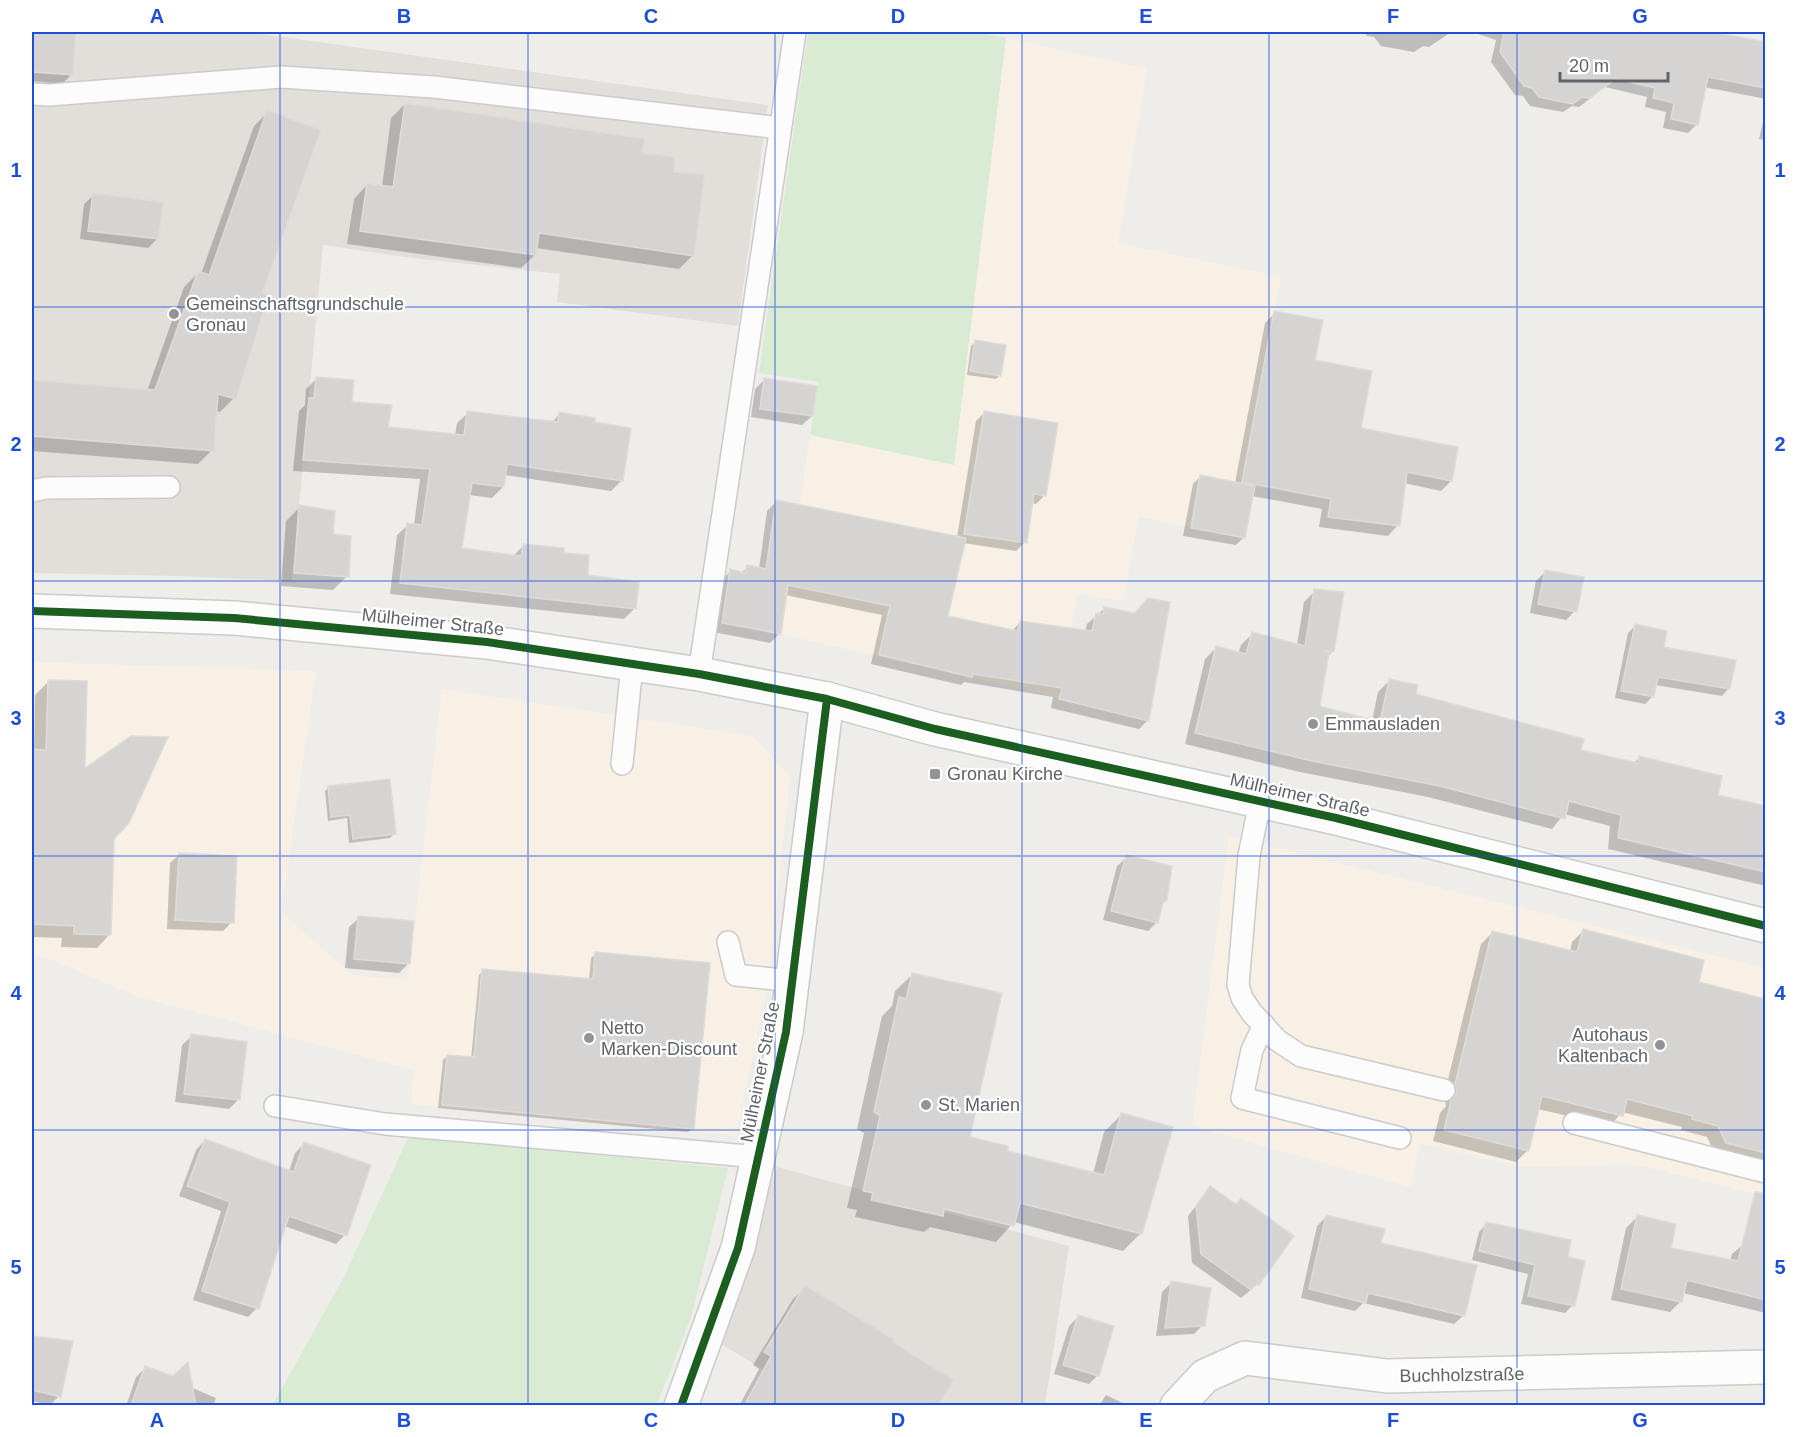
<svg xmlns="http://www.w3.org/2000/svg" width="1797" height="1437" font-family="Arial,sans-serif">
	<rect width="100%" height="100%" fill="#efedea"/>
	<path fill="#f8f0e4" d="M 1006,38 L 1147,69 L 1118,243 L 1281,277 L 1232,535 L 1139,517 L 1123,601 L 1077,593 L 1059,698 L 781,634 L 810,435 L 954,464 Z
		M 32,662 L 316,671 L 281,912 L 352,975 L 408,980 L 442,689 L 753,736 L 790,776 L 768,983 L 736,1136 L 411,1104 L 414,1070 L 136,996 L 50,959 L 32,954 Z
		M 1229,836 L 1765,968 L 1765,1196 L 1633,1164 L 1520,1167 L 1420,1143 L 1410,1187 L 1192,1126 Z"/>
	<path fill="#e2dfda" d="M 32,32 L 247,32 L 768,105 L 738,326 L 557,302 L 560,274 L 412,258 L 323,245 L 292,581 L 177,576 L 32,573 Z
		M 777,1167 L 1069,1246 L 1045,1405 L 822,1405 L 716,1341 Z"/>
	<path fill="#d9ecd3" d="M 808,32 L 977,32 L 1006,38 L 954,465 L 810,435 L 818,382 L 759,373 Z
		M 409,1136 L 728,1168 L 692,1314 L 657,1405 L 272,1406 L 343,1279 Z"/>
	<path fill="#0003" d="M 32,32 L 74,32 L 71,75 L 62,84 L 32,81 Z
		M 1364,32 L 1451,32 L 1429,47 L 1423,46 L 1414,52 L 1381,46 L 1374,37 L 1367,36 Z
		M 1472,32 L 1703,32 L 1766,44 L 1766,99 L 1704,87 L 1697,124 L 1688,133 L 1663,128 L 1666,112 L 1645,107 L 1647,97 L 1605,87 L 1579,107 L 1572,106 L 1563,112 L 1530,106 L 1523,96 L 1515,95 L 1491,62 L 1496,40 Z
		M 405,104 L 641,155 L 673,174 L 693,255 L 679,269 L 536,248 L 535,255 L 521,268 L 347,244 L 354,199 L 367,185 L 382,187 L 391,118 Z
		M 1766,109 L 1766,140 L 1759,139 Z
		M 268,112 L 261,293 L 234,398 L 220,412 L 216,411 L 212,450 L 198,464 L 32,451 L 32,381 L 147,391 L 184,287 L 198,273 L 201,274 L 254,126 Z
		M 94,195 L 157,239 L 148,248 L 80,239 L 84,204 Z
		M 1275,313 L 1314,361 L 1359,429 L 1451,481 L 1441,491 L 1404,483 L 1398,525 L 1388,536 L 1319,527 L 1322,509 L 1252,496 L 1244,537 L 1236,545 L 1183,536 L 1193,484 L 1201,476 L 1235,483 L 1265,323 Z
		M 975,342 L 1000,375 L 996,379 L 967,375 L 971,346 Z
		M 317,378 L 387,429 L 455,436 L 457,423 L 468,413 L 551,423 L 560,414 L 593,424 L 622,480 L 611,491 L 504,475 L 503,487 L 492,498 L 469,495 L 461,549 L 513,556 L 523,546 L 562,554 L 587,576 L 635,608 L 624,619 L 390,594 L 397,535 L 408,525 L 414,525 L 420,479 L 293,471 L 299,411 L 305,405 L 306,389 Z
		M 764,380 L 812,416 L 802,425 L 751,417 L 755,389 Z
		M 985,412 L 1045,495 L 1036,504 L 1031,503 L 1025,542 L 1016,551 L 963,543 L 946,617 L 1012,631 L 1020,622 L 1085,632 L 1087,624 L 1104,609 L 1134,615 L 1148,720 L 1139,729 L 1051,708 L 1053,697 L 964,682 L 961,685 L 871,664 L 882,615 L 785,595 L 779,634 L 770,643 L 713,632 L 721,580 L 731,571 L 741,573 L 748,567 L 759,569 L 767,511 L 777,501 L 957,537 L 976,421 Z
		M 300,507 L 331,536 L 347,576 L 333,590 L 281,586 L 286,521 Z
		M 1545,572 L 1575,611 L 1566,620 L 1530,613 L 1536,581 Z
		M 1315,591 L 1333,651 L 1326,658 L 1318,707 L 1372,721 L 1378,692 L 1389,681 L 1414,695 L 1580,751 L 1633,764 L 1640,757 L 1716,796 L 1766,808 L 1766,886 L 1608,849 L 1610,826 L 1564,814 L 1552,829 L 1428,797 L 1300,772 L 1185,744 L 1205,659 L 1216,648 L 1238,654 L 1241,645 L 1252,634 L 1297,645 L 1304,602 Z
		M 1635,626 L 1662,649 L 1729,688 L 1722,696 L 1655,685 L 1652,697 L 1645,704 L 1615,698 L 1628,633 Z
		M 48,682 L 112,840 L 110,934 L 97,948 L 61,947 L 62,938 L 32,937 L 32,751 L 34,751 L 35,695 Z
		M 329,787 L 394,834 L 390,838 L 349,843 L 347,818 L 328,821 L 325,791 Z
		M 180,854 L 232,922 L 223,931 L 167,929 L 170,863 Z
		M 1127,857 L 1161,903 L 1157,922 L 1148,931 L 1103,920 L 1117,866 Z
		M 359,918 L 408,964 L 399,973 L 345,968 L 349,927 Z
		M 1583,931 L 1697,983 L 1766,1000 L 1766,1167 L 1715,1154 L 1707,1137 L 1681,1130 L 1682,1127 L 1622,1112 L 1610,1126 L 1538,1109 L 1528,1150 L 1516,1162 L 1433,1141 L 1440,1113 L 1446,1106 L 1444,1096 L 1481,944 L 1492,933 L 1570,952 L 1572,942 Z
		M 596,954 L 693,1128 L 688,1132 L 438,1108 L 443,1060 L 447,1056 L 471,1059 L 479,975 L 483,971 L 589,981 L 591,958 Z
		M 913,974 L 968,1138 L 1006,1152 L 1093,1174 L 1104,1132 L 1121,1115 L 1171,1128 L 1140,1234 L 1123,1251 L 1014,1222 L 996,1242 L 930,1227 L 924,1232 L 855,1217 L 857,1210 L 847,1208 L 864,1133 L 857,1129 L 882,1016 L 892,1006 L 895,991 Z
		M 192,1036 L 238,1100 L 229,1109 L 175,1102 L 182,1045 Z
		M 205,1140 L 289,1171 L 295,1153 L 304,1144 L 345,1235 L 336,1244 L 284,1226 L 257,1308 L 248,1317 L 193,1300 L 221,1211 L 179,1196 L 196,1150 Z
		M 1210,1188 L 1258,1284 L 1241,1298 L 1192,1263 L 1188,1216 Z
		M 1326,1217 L 1379,1244 L 1464,1315 L 1454,1324 L 1363,1303 L 1355,1311 L 1301,1298 L 1317,1226 Z
		M 1637,1217 L 1669,1249 L 1730,1261 L 1732,1254 L 1766,1225 L 1766,1313 L 1683,1293 L 1681,1301 L 1670,1312 L 1611,1300 L 1626,1228 Z
		M 1487,1223 L 1566,1259 L 1573,1305 L 1565,1313 L 1521,1304 L 1528,1274 L 1472,1260 L 1479,1232 Z
		M 1171,1283 L 1203,1325 L 1194,1334 L 1156,1336 L 1162,1292 Z
		M 806,1287 L 891,1342 L 793,1406 L 739,1406 L 759,1369 L 753,1365 L 793,1299 Z
		M 1078,1317 L 1098,1375 L 1089,1384 L 1054,1374 L 1069,1326 Z
		M 35,1338 L 59,1396 L 50,1405 L 32,1401 L 32,1341 Z
		M 145,1368 L 216,1398 L 213,1406 L 126,1406 L 136,1377 Z
		M 1106,1395 L 1129,1406 L 1099,1406 Z"/>
	<path fill="#d6d4d3" stroke="#dedcd8" stroke-width="1.5" d="M 32,32 L 76,32 L 73,75 L 32,72 Z
		M 1504,32 L 1711,32 L 1766,42 L 1766,88 L 1708,77 L 1698,125 L 1671,119 L 1674,103 L 1653,98 L 1655,88 L 1616,79 L 1589,98 L 1582,97 L 1573,104 L 1539,97 L 1532,88 L 1524,86 L 1500,52 Z
		M 405,103 L 645,139 L 642,153 L 675,157 L 674,172 L 705,174 L 694,256 L 539,233 L 536,255 L 360,231 L 367,183 L 393,187 Z
		M 267,110 L 321,130 L 263,292 L 269,294 L 236,399 L 218,394 L 214,451 L 32,436 L 32,380 L 155,390 L 198,271 L 209,275 Z
		M 93,193 L 163,202 L 159,239 L 88,231 Z
		M 1274,311 L 1323,320 L 1315,360 L 1372,371 L 1361,428 L 1458,447 L 1452,481 L 1407,472 L 1400,526 L 1328,517 L 1331,499 L 1242,482 Z
		M 975,340 L 1006,345 L 1001,376 L 970,371 Z
		M 316,377 L 354,380 L 352,402 L 392,405 L 388,427 L 464,435 L 467,411 L 558,422 L 559,412 L 595,418 L 595,422 L 631,428 L 623,481 L 507,464 L 504,487 L 472,483 L 462,548 L 521,556 L 523,544 L 564,548 L 564,553 L 589,555 L 588,575 L 639,582 L 636,609 L 400,583 L 407,523 L 422,525 L 430,469 L 303,460 L 309,398 L 314,398 Z
		M 764,378 L 817,386 L 813,416 L 760,409 Z
		M 984,411 L 1058,423 L 1046,496 L 1034,494 L 1027,543 L 964,534 Z
		M 1200,475 L 1255,486 L 1245,538 L 1191,528 Z
		M 776,500 L 966,538 L 948,616 L 1018,631 L 1020,621 L 1092,631 L 1096,613 L 1103,614 L 1104,607 L 1135,613 L 1148,598 L 1170,602 L 1149,721 L 1059,699 L 1062,688 L 973,674 L 972,677 L 879,655 L 890,606 L 788,585 L 781,634 L 722,623 L 730,569 L 745,573 L 747,565 L 766,569 Z
		M 299,505 L 335,511 L 333,534 L 351,536 L 349,577 L 294,573 Z
		M 1545,570 L 1584,577 L 1577,612 L 1538,604 Z
		M 1314,589 L 1344,592 L 1334,652 L 1324,651 L 1329,652 L 1320,706 L 1380,722 L 1389,679 L 1418,685 L 1416,694 L 1584,739 L 1581,750 L 1638,763 L 1639,756 L 1722,776 L 1718,795 L 1766,806 L 1766,872 L 1618,838 L 1621,815 L 1569,801 L 1565,819 L 1440,786 L 1312,761 L 1195,733 L 1216,646 L 1246,654 L 1252,632 L 1305,646 Z
		M 1635,624 L 1667,631 L 1664,647 L 1736,660 L 1730,689 L 1658,677 L 1654,697 L 1621,691 Z
		M 48,680 L 87,681 L 85,768 L 131,736 L 168,737 L 129,823 L 114,839 L 111,935 L 74,934 L 74,926 L 32,924 L 32,749 L 46,750 Z
		M 390,779 L 396,834 L 353,839 L 350,815 L 331,817 L 328,786 Z
		M 179,853 L 237,856 L 234,923 L 175,920 Z
		M 1126,855 L 1172,866 L 1167,900 L 1163,903 L 1158,923 L 1111,911 Z
		M 358,916 L 414,921 L 410,964 L 354,959 Z
		M 1583,929 L 1704,960 L 1699,982 L 1766,999 L 1766,1153 L 1726,1143 L 1718,1126 L 1692,1119 L 1693,1116 L 1627,1099 L 1623,1116 L 1542,1096 L 1529,1151 L 1444,1130 L 1451,1100 L 1456,1094 L 1455,1084 L 1492,931 L 1577,952 Z
		M 595,952 L 710,963 L 694,1129 L 442,1105 L 447,1055 L 474,1057 L 482,969 L 593,979 Z
		M 912,973 L 1002,993 L 970,1137 L 1008,1146 L 1008,1151 L 1104,1175 L 1121,1113 L 1173,1127 L 1142,1234 L 1020,1203 L 1014,1226 L 944,1209 L 943,1216 L 871,1200 L 873,1193 L 863,1191 L 880,1116 L 874,1112 L 899,997 L 906,999 Z
		M 191,1034 L 247,1042 L 240,1100 L 184,1094 Z
		M 205,1139 L 294,1172 L 304,1142 L 371,1165 L 347,1236 L 289,1216 L 259,1309 L 202,1291 L 230,1202 L 187,1186 Z
		M 1210,1186 L 1236,1204 L 1241,1198 L 1294,1236 L 1259,1285 L 1256,1284 L 1251,1290 L 1201,1254 L 1196,1206 Z
		M 1755,1192 L 1766,1193 L 1766,1300 L 1687,1280 L 1682,1302 L 1621,1289 L 1637,1215 L 1676,1224 L 1671,1248 L 1738,1261 Z
		M 1326,1215 L 1385,1229 L 1381,1243 L 1477,1265 L 1465,1316 L 1368,1293 L 1366,1303 L 1309,1289 Z
		M 1486,1222 L 1571,1240 L 1568,1257 L 1585,1261 L 1575,1306 L 1528,1296 L 1535,1265 L 1479,1251 Z
		M 1171,1281 L 1211,1288 L 1205,1326 L 1165,1328 Z
		M 805,1285 L 895,1340 L 893,1342 L 954,1380 L 938,1406 L 744,1406 L 771,1356 L 764,1352 Z
		M 1078,1315 L 1114,1326 L 1099,1376 L 1063,1365 Z
		M 32,1336 L 73,1341 L 61,1397 L 32,1390 Z
		M 188,1362 L 196,1406 L 131,1406 L 145,1366 L 173,1376 Z"/>
	<g fill="none" stroke-linecap="round" stroke-linejoin="round">
		<defs>
			<path id="lane" d="M 32,94 L 49,95 L 281,77 L 434,87 L 780,128
				M 32,491 L 46,488 L 169,487
				M 699,674 L 795,32
				M 622,764 L 632,665
				M 1260,801 L 1249,856 L 1238,985 L 1242,998 L 1252,1013 L 1277,1040 L 1301,1056 L 1444,1090
				M 728,942 L 736,975 L 792,981
				M 1264,1025 L 1252,1050 L 1242,1098 L 1400,1138
				M 275,1106 L 385,1124 L 759,1157
				M 1574,1123 L 1766,1172"/>
			<path id="street" d="M 681,1406 L 738,1248 L 786,1032 L 827,699"/>
			<path id="secondary" d="M 32,611 L 234,618 L 487,642 L 699,674 L 827,699 L 935,729 L 1336,818 L 1766,926
				M 1177,1406 L 1205,1376 L 1245,1358 L 1387,1376 L 1766,1367"/>
		</defs>
		<use href="#lane" stroke="#cbcbcb" stroke-width="24"/>
		<use href="#street" stroke="#cbcbcb" stroke-width="36"/>
		<use href="#secondary" stroke="#cacbcb" stroke-width="36"/>
		<use href="#lane" stroke="#fdfcfc" stroke-width="21"/>
		<use href="#street" stroke="#fdfcfc" stroke-width="33"/>
		<use href="#secondary" stroke="#fdfcfc" stroke-width="33"/>
		<defs>
			<path id="cycleway" d="M 32,611 L 234,618 L 487,642 L 699,674 L 827,699 L 935,729 L 1336,818 L 1766,926
				M 681,1406 L 738,1248 L 786,1032 L 827,699"/>
		</defs>
		<use href="#cycleway" stroke="#fff" stroke-width="11"/>
		<use href="#cycleway" stroke="#1b5e20" stroke-width="8"/>
	</g>
	<path fill="none" stroke="#1d4ed8" stroke-width="1.5" stroke-opacity="0.55" d="M 280,32 L 280,1406M 528,32 L 528,1406M 775,32 L 775,1406M 1022,32 L 1022,1406M 1269,32 L 1269,1406M 1517,32 L 1517,1406M 32,307 L 1766,307M 32,581 L 1766,581M 32,856 L 1766,856M 32,1130 L 1766,1130"/>
	<g fill="#919496" stroke="#fff" stroke-width="2">
		<circle cx="174" cy="314" r="6"/>
		<circle cx="1313" cy="724" r="6"/>
		<rect x="929" y="768" width="12" height="12" rx="3"/>
		<circle cx="589" cy="1038" r="6"/>
		<circle cx="1660" cy="1045" r="6"/>
		<circle cx="926" cy="1105" r="6"/>
	</g>
	<g text-anchor="middle" dominant-baseline="central" stroke-width="4.5" stroke-linejoin="round" paint-order="stroke">
		<g font-size="18" fill="#5e6469" stroke="#fff" text-anchor="start">
			<text x="186" y="304">Gemeinschaftsgrundschule<tspan x="186" dy="21">Gronau</tspan></text>
			<text x="1325" y="724">Emmausladen</text>
			<text x="947" y="774">Gronau Kirche</text>
			<text x="601" y="1028">Netto<tspan x="601" dy="21">Marken-Discount</tspan></text>
			<text x="1648" y="1035" text-anchor="end">Autohaus<tspan x="1648" dy="21">Kaltenbach</tspan></text>
			<text x="938" y="1105">St. Marien</text>
		</g>
		<g font-size="18" fill="#5e6469" stroke="#fff">
			<text transform="translate(433 622) rotate(6)">Mülheimer Straße</text>
			<text transform="translate(1300 795) rotate(13)">Mülheimer Straße</text>
			<text transform="translate(760 1072) rotate(-79)">Mülheimer Straße</text>
			<text transform="translate(1462 1375) rotate(-1)">Buchholzstraße</text>
		</g>
	</g>
	<rect width="1797" height="1437" fill="none" stroke="#ffffff" stroke-width="66"/>
	<path d="M1560 72v9h108v-9" fill="none" stroke="#5e6469" stroke-width="3"/>
	<text x="1569" y="72" font-size="18" fill="#5e6469" stroke="#ffffff" stroke-width="4.5" paint-order="stroke">20 m</text>
	<rect x="33" y="33" width="1731" height="1371" fill="none" stroke="#1d4ed8" stroke-width="2"/>
	<g font-size="20" text-anchor="middle" font-weight="bold" fill="#1d4ed8">
		<text x="157" y="23">A</text>
		<text x="404" y="23">B</text>
		<text x="651" y="23">C</text>
		<text x="898" y="23">D</text>
		<text x="1146" y="23">E</text>
		<text x="1393" y="23">F</text>
		<text x="1640" y="23">G</text>
		<text x="16" y="177">1</text>
		<text x="1780" y="177">1</text>
		<text x="16" y="451">2</text>
		<text x="1780" y="451">2</text>
		<text x="16" y="725">3</text>
		<text x="1780" y="725">3</text>
		<text x="16" y="1000">4</text>
		<text x="1780" y="1000">4</text>
		<text x="16" y="1274">5</text>
		<text x="1780" y="1274">5</text>
		<text x="157" y="1427">A</text>
		<text x="404" y="1427">B</text>
		<text x="651" y="1427">C</text>
		<text x="898" y="1427">D</text>
		<text x="1146" y="1427">E</text>
		<text x="1393" y="1427">F</text>
		<text x="1640" y="1427">G</text>
	</g>
</svg>
